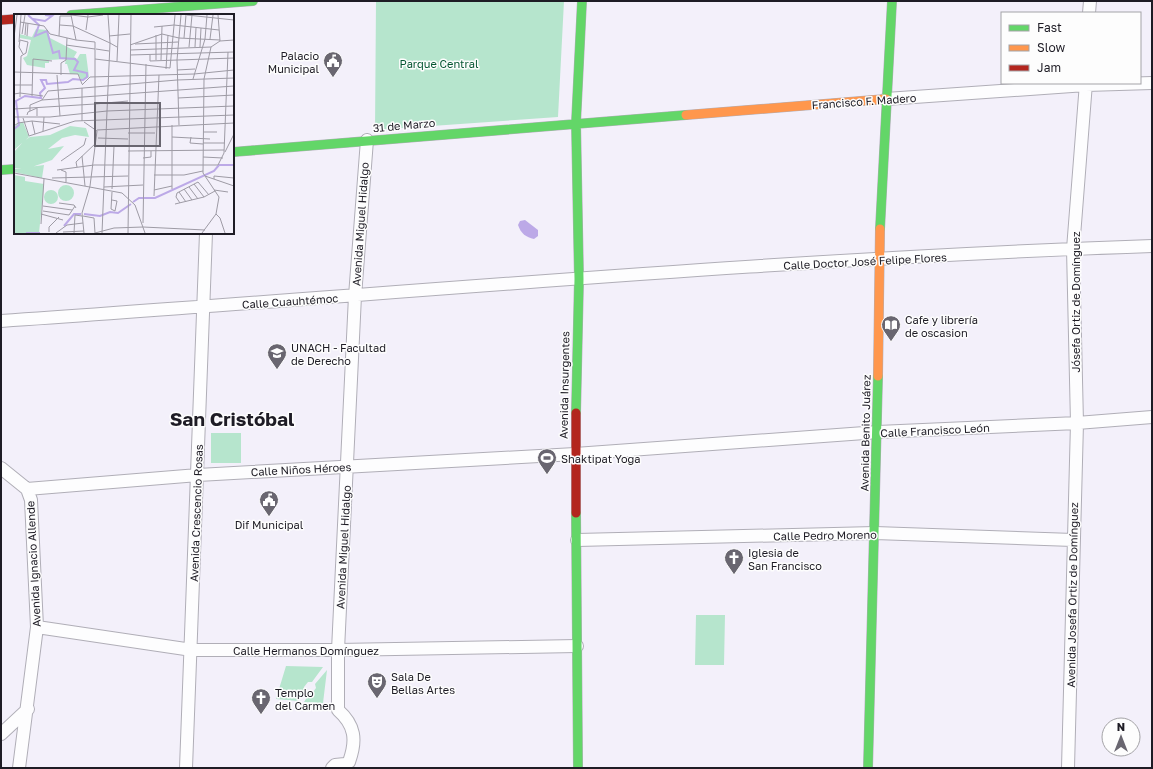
<svg xmlns="http://www.w3.org/2000/svg" width="1153" height="769" font-family="'Golos Text',sans-serif">
	<rect width="100%" height="100%" fill="#f3f0fa"/>
	<path fill="#b6e5cd" d="M 376,1 L 564,1 L 558,117 L 375,130 Z
		M 211,433 L 241,433 L 241,463 L 211,463 Z
		M 696,615 L 725,615 L 724,665 L 695,665 Z
		M 286,666 L 323,667 L 312,682 L 308,682 L 304,687 L 305,691 L 298,701 L 276,699 Z
		M 327,670 L 323,703 L 304,702 L 310,693 L 313,692 L 316,688 L 315,684 Z"/>
	<path fill="#bca9e7" d="M 525,220 L 538,230 L 538,236 L 534,239 C 526,237 521,234 518,225 L 520,221 Z"/>
	<g fill="none" stroke-linecap="round" stroke-linejoin="round">
		<defs>
			<path id="street" d="M 1089,13 L 1090,1
				M 886,99 L 1086,85 L 1152,83
				M 1,321 C 384,295 768,259 1152,246
				M 1,468 L 27,489 L 31,500 L 37,627 L 19,768
				M 27,489 L 198,475 L 575,454 L 878,432 L 1077,423 L 1152,417
				M 577,540 L 875,533 L 1073,540
				M 37,627 L 192,650 L 338,650 L 577,646
				M 1,734 L 28,709
				M 186,768 L 206,233
				M 332,768 L 335,765 L 345,764 L 349,762 C 357,740 355,725 338,710 L 338,650 L 355,296 L 367,140
				M 1068,768 L 1077,423 L 1073,249 L 1086,83"/>
			<path id="fast" d="M 71,15 L 253,1
				M 233,152 L 686,115
				M 1,170 L 15,169
				M 880,229 L 892,1
				M 576,413 L 579,279 L 576,123 L 582,1
				M 576,513 L 578,768
				M 868,768 L 878,376"/>
			<path id="slow" d="M 686,115 L 886,99
				M 878,376 L 880,229"/>
			<path id="jam" d="M 1,20 L 15,19
				M 576,513 L 576,413"/>
		</defs>
		<use href="#street" stroke="#b0aeb7" stroke-width="14"/>
		<use href="#fast" stroke="#b0aeb7" stroke-width="10"/>
		<use href="#slow" stroke="#b0aeb7" stroke-width="10"/>
		<use href="#jam" stroke="#b0aeb7" stroke-width="10"/>
		<use href="#street" stroke="#fdfdfe" stroke-width="12"/>
		<use href="#fast" stroke="#63d668" stroke-width="9"/>
		<use href="#slow" stroke="#ff974d" stroke-width="9"/>
		<use href="#jam" stroke="#b3261e" stroke-width="9"/>
	</g>
	<defs>
		<symbol id="civic-pin" viewBox="-11 -11 22 30"><path d="M0 17L-7.5 6A9.5 9.5 0 1 1 7.5 6Z" fill="#696670" stroke="#fdfdfd"/><path d="M-.6-6.5H3V-4.5H.6V-3L4-1V1h2V6H-6V1h2V-1L-.6-3ZM-1.2 2.5V6h2.4V2.5Z" fill="#fff"/></symbol>
		<symbol id="library-pin" viewBox="-11 -11 22 30"><path d="M0 17L-7.5 6A9.5 9.5 0 1 1 7.5 6Z" fill="#696670" stroke="#fdfdfd"/><path d="M-6-4Q-3-5.5-.7-3.5V5Q-3 3-6 4ZM6-4Q3-5.5 .7-3.5V5Q3 3 6 4Z" fill="#fff"/></symbol>
		<symbol id="university-pin" viewBox="-11 -11 22 30"><path d="M0 17L-7.5 6A9.5 9.5 0 1 1 7.5 6Z" fill="#696670" stroke="#fdfdfd"/><path d="M0-5L7-2L0 1L-7-2ZM-4 1L0 2.5L4 1V4Q0 6-4 4Z" fill="#fff"/></symbol>
		<symbol id="stadium-pin" viewBox="-11 -11 22 30"><path d="M0 17L-7.5 6A9.5 9.5 0 1 1 7.5 6Z" fill="#696670" stroke="#fdfdfd"/><path d="M0-5a6.5 5 0 1 0 0 10a6.5 5 0 1 0 0-10ZM-3.5-1.8h7v3.6h-7Z" fill="#fff"/></symbol>
		<symbol id="church-pin" viewBox="-11 -11 22 30"><path d="M0 17L-7.5 6A9.5 9.5 0 1 1 7.5 6Z" fill="#696670" stroke="#fdfdfd"/><path d="M-1.2-6h2.4v3.5h3.3v2.4h-3.3V6h-2.4V-.1h-3.3v-2.4h3.3Z" fill="#fff"/></symbol>
		<symbol id="theatre-pin" viewBox="-11 -11 22 30"><path d="M0 17L-7.5 6A9.5 9.5 0 1 1 7.5 6Z" fill="#696670" stroke="#fdfdfd"/><path d="M-5-5.5Q0-4 5-5.5V0Q5 5 0 6Q-5 5-5 0ZM-3.3-2.5H-1v1.5H-3.3ZM1-2.5H3.3v1.5H1ZM-2.8 1Q0 5.5 2.8 1Z" fill="#fff"/></symbol>
	</defs>
	<g fill-rule="evenodd">
		<use href="#civic-pin" x="322" y="50" width="22" height="30"/>
		<use href="#library-pin" x="880" y="314" width="22" height="30"/>
		<use href="#university-pin" x="266" y="342" width="22" height="30"/>
		<use href="#stadium-pin" x="536" y="447" width="22" height="30"/>
		<use href="#civic-pin" x="258" y="489" width="22" height="30"/>
		<use href="#church-pin" x="723" y="547" width="22" height="30"/>
		<use href="#theatre-pin" x="366" y="671" width="22" height="30"/>
		<use href="#church-pin" x="250" y="687" width="22" height="30"/>
	</g>
	<g text-anchor="middle" dominant-baseline="central" stroke-width="3" stroke-linejoin="round" paint-order="stroke">
		<g font-size="11" fill="#1e1c25" stroke="#fdfdfd" text-anchor="start">
			<text x="319" y="55" text-anchor="end">Palacio<tspan x="319" dy="13">Municipal</tspan></text>
			<text x="905" y="319">Cafe y librería<tspan x="905" dy="13">de oscasion</tspan></text>
			<text x="291" y="347">UNACH - Facultad<tspan x="291" dy="13">de Derecho</tspan></text>
			<text x="561" y="458">Shaktipat Yoga</text>
			<text x="269" y="524" text-anchor="middle">Dif Municipal</text>
			<text x="748" y="552">Iglesia de<tspan x="748" dy="13">San Francisco</tspan></text>
			<text x="391" y="676">Sala De<tspan x="391" dy="13">Bellas Artes</tspan></text>
			<text x="275" y="692">Templo<tspan x="275" dy="13">del Carmen</tspan></text>
		</g>
		<g font-size="11" fill="#065733" stroke="#fdfdfd">
			<text x="439" y="63">Parque Central</text>
		</g>
		<g font-size="11" fill="#1e1c25" stroke="#fdfdfd">
			<text transform="translate(864 101) rotate(-4)">Francisco F. Madero</text>
			<text transform="translate(404 125) rotate(-5)">31 de Marzo</text>
			<text transform="translate(360 224) rotate(-86)">Avenida Miguel Hidalgo</text>
			<text transform="translate(865 261) rotate(-3)">Calle Doctor José Felipe Flores</text>
			<text transform="translate(290 301) rotate(-4)">Calle Cuauhtémoc</text>
			<text transform="translate(1075 302) rotate(-90)">Jósefa Ortiz de Domínguez</text>
			<text transform="translate(564 385) rotate(-89)">Avenida Insurgentes</text>
			<text transform="translate(935 430) rotate(-3)">Calle Francisco León</text>
			<text transform="translate(865 433) rotate(-89)">Avenida Benito Juárez</text>
			<text transform="translate(301 469) rotate(-3)">Calle Niños Héroes</text>
			<text transform="translate(196 513) rotate(-88)">Avenida Crescencio Rosas</text>
			<text transform="translate(825 535) rotate(-1)">Calle Pedro Moreno</text>
			<text transform="translate(343 547) rotate(-87)">Avenida Miguel Hidalgo</text>
			<text transform="translate(33 564) rotate(-93)">Avenida Ignacio Allende</text>
			<text transform="translate(1072 595) rotate(-89)">Avenida Josefa Ortiz de Domínguez</text>
			<text x="306" y="650">Calle Hermanos Domínguez</text>
		</g>
		<g font-size="19" font-weight="bold" fill="#1e1c25" stroke="#fdfdfd">
			<text x="232" y="418">San Cristóbal</text>
		</g>
	</g>
	<g transform="translate(14 14)">
		<rect width="220" height="220" fill="#f3f0fa"/>
		<path d="M 22,15 L 33,16 L 36,24 L 63,38 L 60,43 L 63,45 L 66,40 L 72,40 L 75,63 L 68,67 L 64,60 L 56,60 L 53,50 L 51,50 L 52,45 L 35,46 L 35,49 L 31,49 L 31,54 L 13,51 L 9,44 L 13,42 L 17,26 L 6,24 L 5,20 L 18,23 ZM 9,108 L 15,123 L 0,136 L 0,114 L 4,109 ZM 56,112 L 72,114 L 75,123 L 61,121 L 48,124 L 34,135 L 50,132 L 38,146 L 15,154 L 0,154 L 0,138 L 10,127 L 16,123 L 36,121 ZM 30,151 L 28,164 L 0,158 L 0,155 ZM 0,161 L 11,163 L 11,167 L 30,170 L 25,219 L 0,219 ZM44 179a8 8 0 1 1 16 0a8 8 0 1 1-16 0ZM30 183a7 7 0 1 1 14 0a7 7 0 1 1-14 0Z" fill="#b6e5cd"/>
		<path fill="none" stroke="#bca9e7" stroke-width="2" d="M 19,5 L 31,7 L 38,2 L 31,1M 0,115 L 5,111 L 2,87 L 11,82 L 27,84 L 26,79 L 31,74 L 27,66 L 32,66 L 33,70 L 54,68 L 59,65 L 69,66 L 73,63 L 73,59 L 60,56 L 64,48 L 61,45 L 46,44 L 45,37 L 39,39 L 33,17 L 21,22 L 25,11 L 14,1M 119,188 L 125,184 L 141,184 L 200,157 L 205,151 L 220,151M 70,200 L 86,202 L 96,198 L 104,199 L 117,190M 50,212 L 60,200 L 67,200M 12,219 L 26,219"/>
		<path fill="none" stroke="#9e9ba5" stroke-width="1" d="M 57,1 L 74,3 L 89,1M 94,1 L 96,29 L 103,33M 173,1 L 220,6M 204,1 L 206,27M 6,8 L 30,12M 46,11 L 59,12M 30,12 L 36,20 L 62,26M 140,13 L 160,11 L 205,16M 72,16 L 74,1M 8,20 L 11,1M 11,21 L 12,9M 13,22 L 14,9M 45,22 L 46,2 L 57,2M 95,22 L 116,20M 0,23 L 3,1M 170,24 L 172,1M 196,25 L 199,1M 5,28 L 7,1M 121,30 L 164,28M 52,31 L 81,35M 116,31 L 148,20 L 165,24 L 206,26M 175,33 L 178,1M 181,33 L 182,14M 186,33 L 187,14M 197,33 L 190,65 L 189,159 L 205,183 L 202,200M 197,33 L 206,27 L 220,26M 82,35 L 95,37M 116,36 L 197,33M 116,41 L 220,38M 136,41 L 136,47 L 220,44M 81,45 L 156,54 L 161,1M 142,46 L 142,21M 147,46 L 148,12M 103,47 L 105,1M 152,55 L 154,21M 163,56 L 181,55M 0,58 L 64,60 L 68,70M 43,61 L 46,102M 47,61 L 47,49 L 52,46 L 53,24M 179,65 L 191,25 L 193,1M 0,71 L 18,71M 68,71 L 76,63 L 180,60 L 220,56M 68,74 L 68,107M 0,80 L 6,79 L 29,82M 18,82 L 19,45 L 38,47M 6,83 L 7,42 L 12,39 L 14,28 L 6,26 L 5,33 L 9,40M 164,84 L 220,81M 28,86 L 34,77 L 163,66 L 220,64M 0,95 L 81,90 L 81,28 L 62,26 L 57,1M 16,97 L 16,91 L 28,86 L 220,72M 13,101 L 14,98 L 23,94 L 23,102M 0,103 L 36,103 L 93,97 L 96,29 L 59,12M 9,104 L 15,122 L 61,107 L 220,101M 18,107 L 21,120M 70,108 L 83,117 L 76,172M 165,111 L 163,46 L 167,1M 0,112 L 4,109 L 18,107 L 46,110M 81,114 L 81,90 L 114,87M 83,116 L 220,109M 29,117 L 30,103M 189,118 L 203,118M 114,119 L 141,119M 158,123 L 196,125M 177,123 L 176,129 L 189,130M 84,124 L 114,125M 189,129 L 211,129M 114,137 L 210,136M 211,138 L 220,120M 68,142 L 71,172M 189,143 L 209,144M 129,144 L 137,143 L 137,137M 47,147 L 70,131 L 72,124M 63,153 L 62,148 L 82,129M 43,156 L 80,151 L 204,151 L 210,139 L 214,38M 47,156 L 52,158 L 52,168M 0,159 L 108,179 L 121,191 L 131,219M 140,161 L 170,161 L 189,157M 191,162 L 220,172M 38,164 L 114,162M 200,165 L 200,162 L 220,164M 180,170 L 190,183M 90,173 L 129,171M 175,173 L 184,185M 98,175 L 100,132M 158,175 L 158,111M 170,175 L 178,186M 140,176 L 158,172M 200,176 L 214,178M 98,178 L 97,195 L 101,197 L 103,187 L 98,186M 165,178 L 172,188M 140,182 L 145,61M 45,189 L 60,191 L 62,194M 166,189 L 162,183 L 163,179 L 184,168 L 195,181M 161,190 L 190,183 L 201,177M 29,192 L 58,196M 29,197 L 55,201 L 61,192M 27,200 L 49,206M 202,200 L 206,204 L 211,219M 69,202 L 80,204 L 81,219M 129,209 L 132,50M 27,210 L 30,165M 35,218 L 35,213 L 45,203M 49,218 L 70,217M 42,219 L 53,211 L 69,209M 60,219 L 61,201 L 68,202M 70,219 L 68,199 L 76,172M 81,219 L 100,214 L 129,213 L 191,216M 88,219 L 93,97 L 220,92M 114,219 L 117,1M 188,219 L 202,200"/>
		<path fill="#696670" fill-opacity="0.15" stroke="#696670" stroke-width="2" d="M 81,89 L 146,89 L 146,132 L 81,132 Z"/>
		<rect width="220" height="220" fill="none" stroke="#1e1c25" stroke-width="2"/>
	</g>
	<rect width="1153" height="769" fill="none" stroke="#1e1c25" stroke-width="4"/>
	<rect x="1001" y="12" width="140" height="72" fill="#fdfdfd" stroke="#a4a3a7"/>
	<rect x="1009" y="25" width="20" height="6" fill="#63d668" stroke="#a4a3a7"/>
	<text x="1037" y="32" font-size="12" fill="#1e1c25">Fast</text>
	<rect x="1009" y="45" width="20" height="6" fill="#ff974d" stroke="#a4a3a7"/>
	<text x="1037" y="52" font-size="12" fill="#1e1c25">Slow</text>
	<rect x="1009" y="65" width="20" height="6" fill="#b3261e" stroke="#a4a3a7"/>
	<text x="1037" y="72" font-size="12" fill="#1e1c25">Jam</text>
	<g transform="translate(1121 737)"><circle r="19" fill="#fdfdfd" stroke="#a4a3a7"/>
	<path d="M0-3L7 15L0 10L-7 15Z" fill="#696670"/>
	<text y="-6" font-size="11" font-weight="bold" text-anchor="middle" fill="#1e1c25">N</text>
	</g>
</svg>
